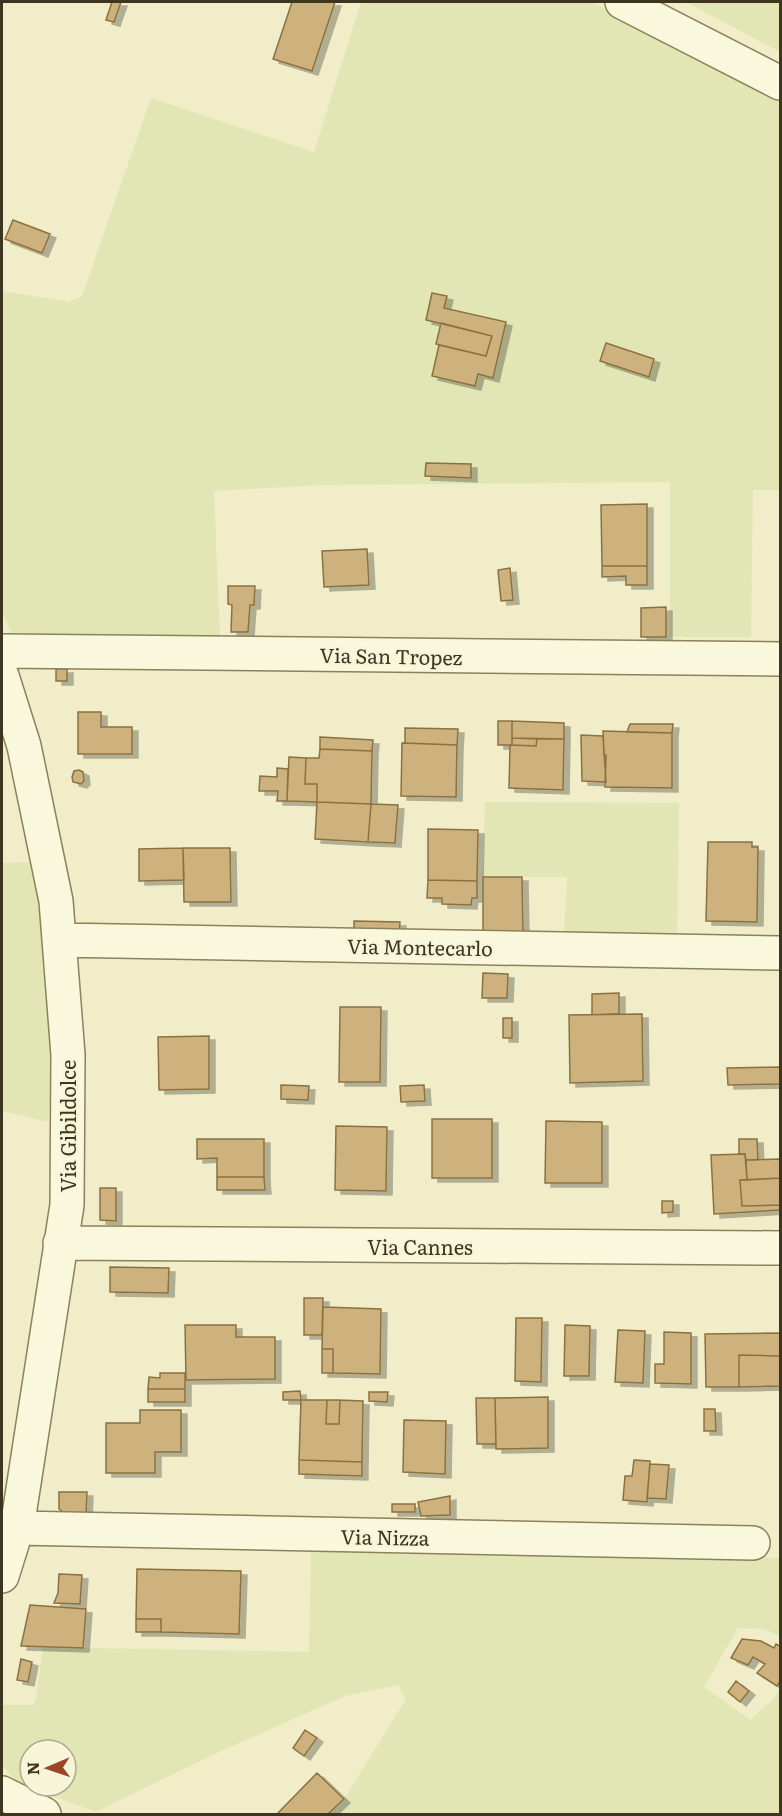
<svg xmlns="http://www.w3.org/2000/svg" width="782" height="1816" font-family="Literata,serif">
	<defs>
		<filter id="shadow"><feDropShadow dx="6" dy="4" stdDeviation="0" flood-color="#0004"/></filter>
	</defs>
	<rect width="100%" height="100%" fill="#f0edc8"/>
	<path fill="#e2e6b5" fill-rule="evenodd" d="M 361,2 L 591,2 L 664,38 L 780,102 L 780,490 L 753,490 L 751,637 L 670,637 L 670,482 L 320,485 L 214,491 L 220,638 L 15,641 L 2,611 L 2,291 L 69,302 L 82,296 L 151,98 L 314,152 Z
		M 686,2 L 780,2 L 780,52 Z
		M 485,802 L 679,803 L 677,942 L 564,936 L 567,877 L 483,877 Z
		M 31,862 L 47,960 L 51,1066 L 48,1122 L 2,1111 L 2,863 Z
		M 311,1550 L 780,1558 L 780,1636 L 764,1629 L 738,1628 L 704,1687 L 751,1720 L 762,1708 L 771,1702 L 780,1688 L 780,1814 L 328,1814 L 344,1799 L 406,1699 L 398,1685 L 345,1696 L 210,1756 L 96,1812 L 19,1784 L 2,1765 L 2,1705 L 33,1705 L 36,1698 L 43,1647 L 309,1652 ZM 30,1750 L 66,1750 L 66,1786 L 30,1786 Z"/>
	<path fill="#ceb27d" stroke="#8c7141" stroke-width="1.5" filter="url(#shadow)" d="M 112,2 L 121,2 L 114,22 L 106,20 Z
		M 292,2 L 335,2 L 312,71 L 273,59 Z
		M 13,220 L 50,234 L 42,253 L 5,239 Z
		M 432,293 L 447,296 L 444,308 L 506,322 L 493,378 L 478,374 L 475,386 L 432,376 L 439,345 L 486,356 L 492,336 L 426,320 Z
		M 441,323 L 492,336 L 486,356 L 436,344 Z
		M 606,343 L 654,359 L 649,377 L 600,361 Z
		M 426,463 L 471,464 L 471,478 L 425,476 Z
		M 647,504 L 647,566 L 602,566 L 601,505 Z
		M 367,549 L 369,585 L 324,587 L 322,551 Z
		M 602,566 L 647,566 L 647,585 L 626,585 L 626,576 L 602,577 Z
		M 510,568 L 513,600 L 501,601 L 498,570 Z
		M 228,586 L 255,586 L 254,605 L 250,605 L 248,632 L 231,632 L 232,605 L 228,604 Z
		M 666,607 L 666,637 L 641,637 L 641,608 Z
		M 56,669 L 67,669 L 67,681 L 56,681 Z
		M 78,712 L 101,712 L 101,727 L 132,727 L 132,754 L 78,754 Z
		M 498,721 L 512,721 L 512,745 L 498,745 Z
		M 512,721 L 564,723 L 564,739 L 512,738 Z
		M 630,724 L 673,724 L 672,733 L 627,732 Z
		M 405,728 L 458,729 L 457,745 L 405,743 Z
		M 603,731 L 672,733 L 672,788 L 605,787 L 606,755 L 604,755 Z
		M 581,735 L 603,736 L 606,782 L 582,781 Z
		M 320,737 L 373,740 L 372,751 L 320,749 Z
		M 512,738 L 537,739 L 536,746 L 512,745 Z
		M 537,739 L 564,739 L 563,790 L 509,788 L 510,745 L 536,746 Z
		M 402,743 L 457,745 L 456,797 L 401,796 Z
		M 320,749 L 372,751 L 371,804 L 317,802 L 317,784 L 305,784 L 306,758 L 319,758 Z
		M 289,757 L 306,758 L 305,784 L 317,784 L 317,802 L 287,801 Z
		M 277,768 L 288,769 L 287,801 L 277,801 L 278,791 L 259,791 L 260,776 L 277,777 Z
		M 79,770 L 83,772 L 84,781 L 81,784 L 73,782 L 72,777 L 74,771 Z
		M 317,802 L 371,804 L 368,842 L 315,839 Z
		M 371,804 L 398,805 L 395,843 L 368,842 Z
		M 428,829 L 478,830 L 477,881 L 428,880 Z
		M 708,842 L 752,842 L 752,847 L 758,847 L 757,922 L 706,921 Z
		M 183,848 L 184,880 L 139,881 L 139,849 Z
		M 183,848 L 230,848 L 231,902 L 184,902 Z
		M 483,877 L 522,877 L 523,934 L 483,935 Z
		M 428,880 L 477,881 L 477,898 L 472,898 L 471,905 L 442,904 L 442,898 L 427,898 Z
		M 354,921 L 400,922 L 399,937 L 354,936 Z
		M 483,973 L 508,974 L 507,998 L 482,998 Z
		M 619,993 L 619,1014 L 592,1015 L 592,994 Z
		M 340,1007 L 381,1007 L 380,1082 L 339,1082 Z
		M 642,1014 L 643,1081 L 570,1083 L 569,1015 Z
		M 503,1018 L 512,1018 L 512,1038 L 503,1038 Z
		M 209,1036 L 209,1089 L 159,1090 L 158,1037 Z
		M 780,1067 L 780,1084 L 728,1085 L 727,1068 Z
		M 281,1085 L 309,1086 L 308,1100 L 281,1099 Z
		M 424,1085 L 425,1101 L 401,1102 L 400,1086 Z
		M 432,1119 L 492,1119 L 492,1178 L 432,1178 Z
		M 546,1121 L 602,1122 L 602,1183 L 545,1183 Z
		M 336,1126 L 387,1127 L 386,1191 L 335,1190 Z
		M 197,1139 L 264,1139 L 264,1177 L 217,1177 L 217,1158 L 197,1159 Z
		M 739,1139 L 757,1139 L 758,1160 L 746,1160 L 745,1154 L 739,1154 Z
		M 745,1154 L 747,1180 L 740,1180 L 742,1206 L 780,1205 L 780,1210 L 714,1214 L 711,1155 Z
		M 780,1159 L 780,1178 L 747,1180 L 746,1160 Z
		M 217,1177 L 264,1177 L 265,1190 L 217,1190 Z
		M 780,1178 L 780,1205 L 742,1206 L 740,1180 Z
		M 100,1188 L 116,1188 L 116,1221 L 100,1220 Z
		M 662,1201 L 673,1201 L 673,1212 L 662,1213 Z
		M 110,1267 L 169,1268 L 168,1293 L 110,1292 Z
		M 304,1298 L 323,1298 L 322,1335 L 304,1335 Z
		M 323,1307 L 381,1309 L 380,1374 L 333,1373 L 333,1349 L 322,1349 Z
		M 516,1318 L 542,1318 L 541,1382 L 515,1381 Z
		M 185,1325 L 236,1325 L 236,1337 L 275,1337 L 275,1379 L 186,1380 Z
		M 565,1325 L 590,1326 L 589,1376 L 564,1376 Z
		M 618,1330 L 645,1331 L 643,1383 L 615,1382 Z
		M 664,1332 L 691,1333 L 691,1384 L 655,1383 L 655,1364 L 664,1364 Z
		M 780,1333 L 780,1356 L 739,1355 L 739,1387 L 706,1387 L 705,1334 Z
		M 322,1349 L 333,1349 L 333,1373 L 322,1373 Z
		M 739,1355 L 780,1356 L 780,1386 L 739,1387 Z
		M 160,1373 L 185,1373 L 185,1389 L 148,1389 L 149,1377 L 160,1378 Z
		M 148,1389 L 185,1389 L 185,1402 L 148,1402 Z
		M 300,1391 L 301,1400 L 283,1400 L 283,1392 Z
		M 369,1392 L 388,1392 L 387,1402 L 369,1401 Z
		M 548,1397 L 548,1448 L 496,1449 L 495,1398 Z
		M 476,1398 L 495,1398 L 496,1444 L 477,1444 Z
		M 301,1400 L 327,1400 L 326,1424 L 339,1424 L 340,1400 L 363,1401 L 362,1462 L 299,1460 Z
		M 327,1400 L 340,1400 L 339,1424 L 326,1424 Z
		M 704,1409 L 715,1409 L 716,1431 L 704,1431 Z
		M 140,1410 L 181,1410 L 181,1452 L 155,1452 L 155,1473 L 106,1473 L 106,1423 L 140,1423 Z
		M 404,1420 L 446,1421 L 445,1474 L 403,1472 Z
		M 299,1460 L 362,1462 L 362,1476 L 299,1474 Z
		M 634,1460 L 650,1461 L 647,1502 L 623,1500 L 625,1476 L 632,1476 Z
		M 650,1464 L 669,1465 L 666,1499 L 647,1498 Z
		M 59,1492 L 87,1492 L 86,1515 L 68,1516 L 59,1509 Z
		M 450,1496 L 450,1515 L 421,1516 L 418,1502 Z
		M 392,1504 L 415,1504 L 415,1512 L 392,1512 Z
		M 137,1569 L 241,1571 L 239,1634 L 161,1632 L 161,1619 L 136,1619 Z
		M 59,1574 L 82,1575 L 80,1604 L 54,1603 L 58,1593 Z
		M 30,1605 L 86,1609 L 83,1648 L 21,1646 Z
		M 136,1619 L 161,1619 L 161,1632 L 136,1632 Z
		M 742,1639 L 761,1641 L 774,1648 L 776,1644 L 780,1646 L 780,1681 L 777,1686 L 757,1673 L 765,1664 L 753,1657 L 748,1665 L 731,1658 Z
		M 21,1659 L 32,1662 L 28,1682 L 17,1680 Z
		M 736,1681 L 749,1691 L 740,1702 L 728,1692 Z
		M 305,1730 L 317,1738 L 304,1756 L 293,1748 Z
		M 317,1773 L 344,1799 L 328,1814 L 277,1814 Z"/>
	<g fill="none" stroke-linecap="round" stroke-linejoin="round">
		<defs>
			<path id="minor" d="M 622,2 L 780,83
				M 2,651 L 780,659
				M 2,676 L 24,746 L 56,901 L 68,1055 L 67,1205 L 17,1528 L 2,1576
				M 60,940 L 780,953
				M 60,1243 L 780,1248
				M 17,1528 L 753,1543
				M 2,1793 L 44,1814"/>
		</defs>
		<use href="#minor" stroke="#8c815c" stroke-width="36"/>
		<use href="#minor" stroke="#faf8dc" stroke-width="33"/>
	</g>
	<g text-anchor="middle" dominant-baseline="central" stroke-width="4.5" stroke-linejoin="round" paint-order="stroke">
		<g font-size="20" fill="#3d3520" stroke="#f7f5d8">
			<text transform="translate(391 655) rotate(1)">Via San Tropez</text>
			<text transform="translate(420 946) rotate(1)">Via Montecarlo</text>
			<text transform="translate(67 1126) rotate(-90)">Via Gibildolce</text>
			<text x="420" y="1246">Via Cannes</text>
			<text transform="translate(385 1536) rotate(1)">Via Nizza</text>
		</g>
	</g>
	<rect width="782" height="1816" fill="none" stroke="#3d3520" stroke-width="6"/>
	<g transform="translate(48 1768) rotate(268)"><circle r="28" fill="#f7f5d8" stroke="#ada88e" stroke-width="1.5"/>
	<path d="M0-4.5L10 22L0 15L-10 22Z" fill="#9d452a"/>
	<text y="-9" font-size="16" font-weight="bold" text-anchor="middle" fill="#3d3520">N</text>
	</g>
</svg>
